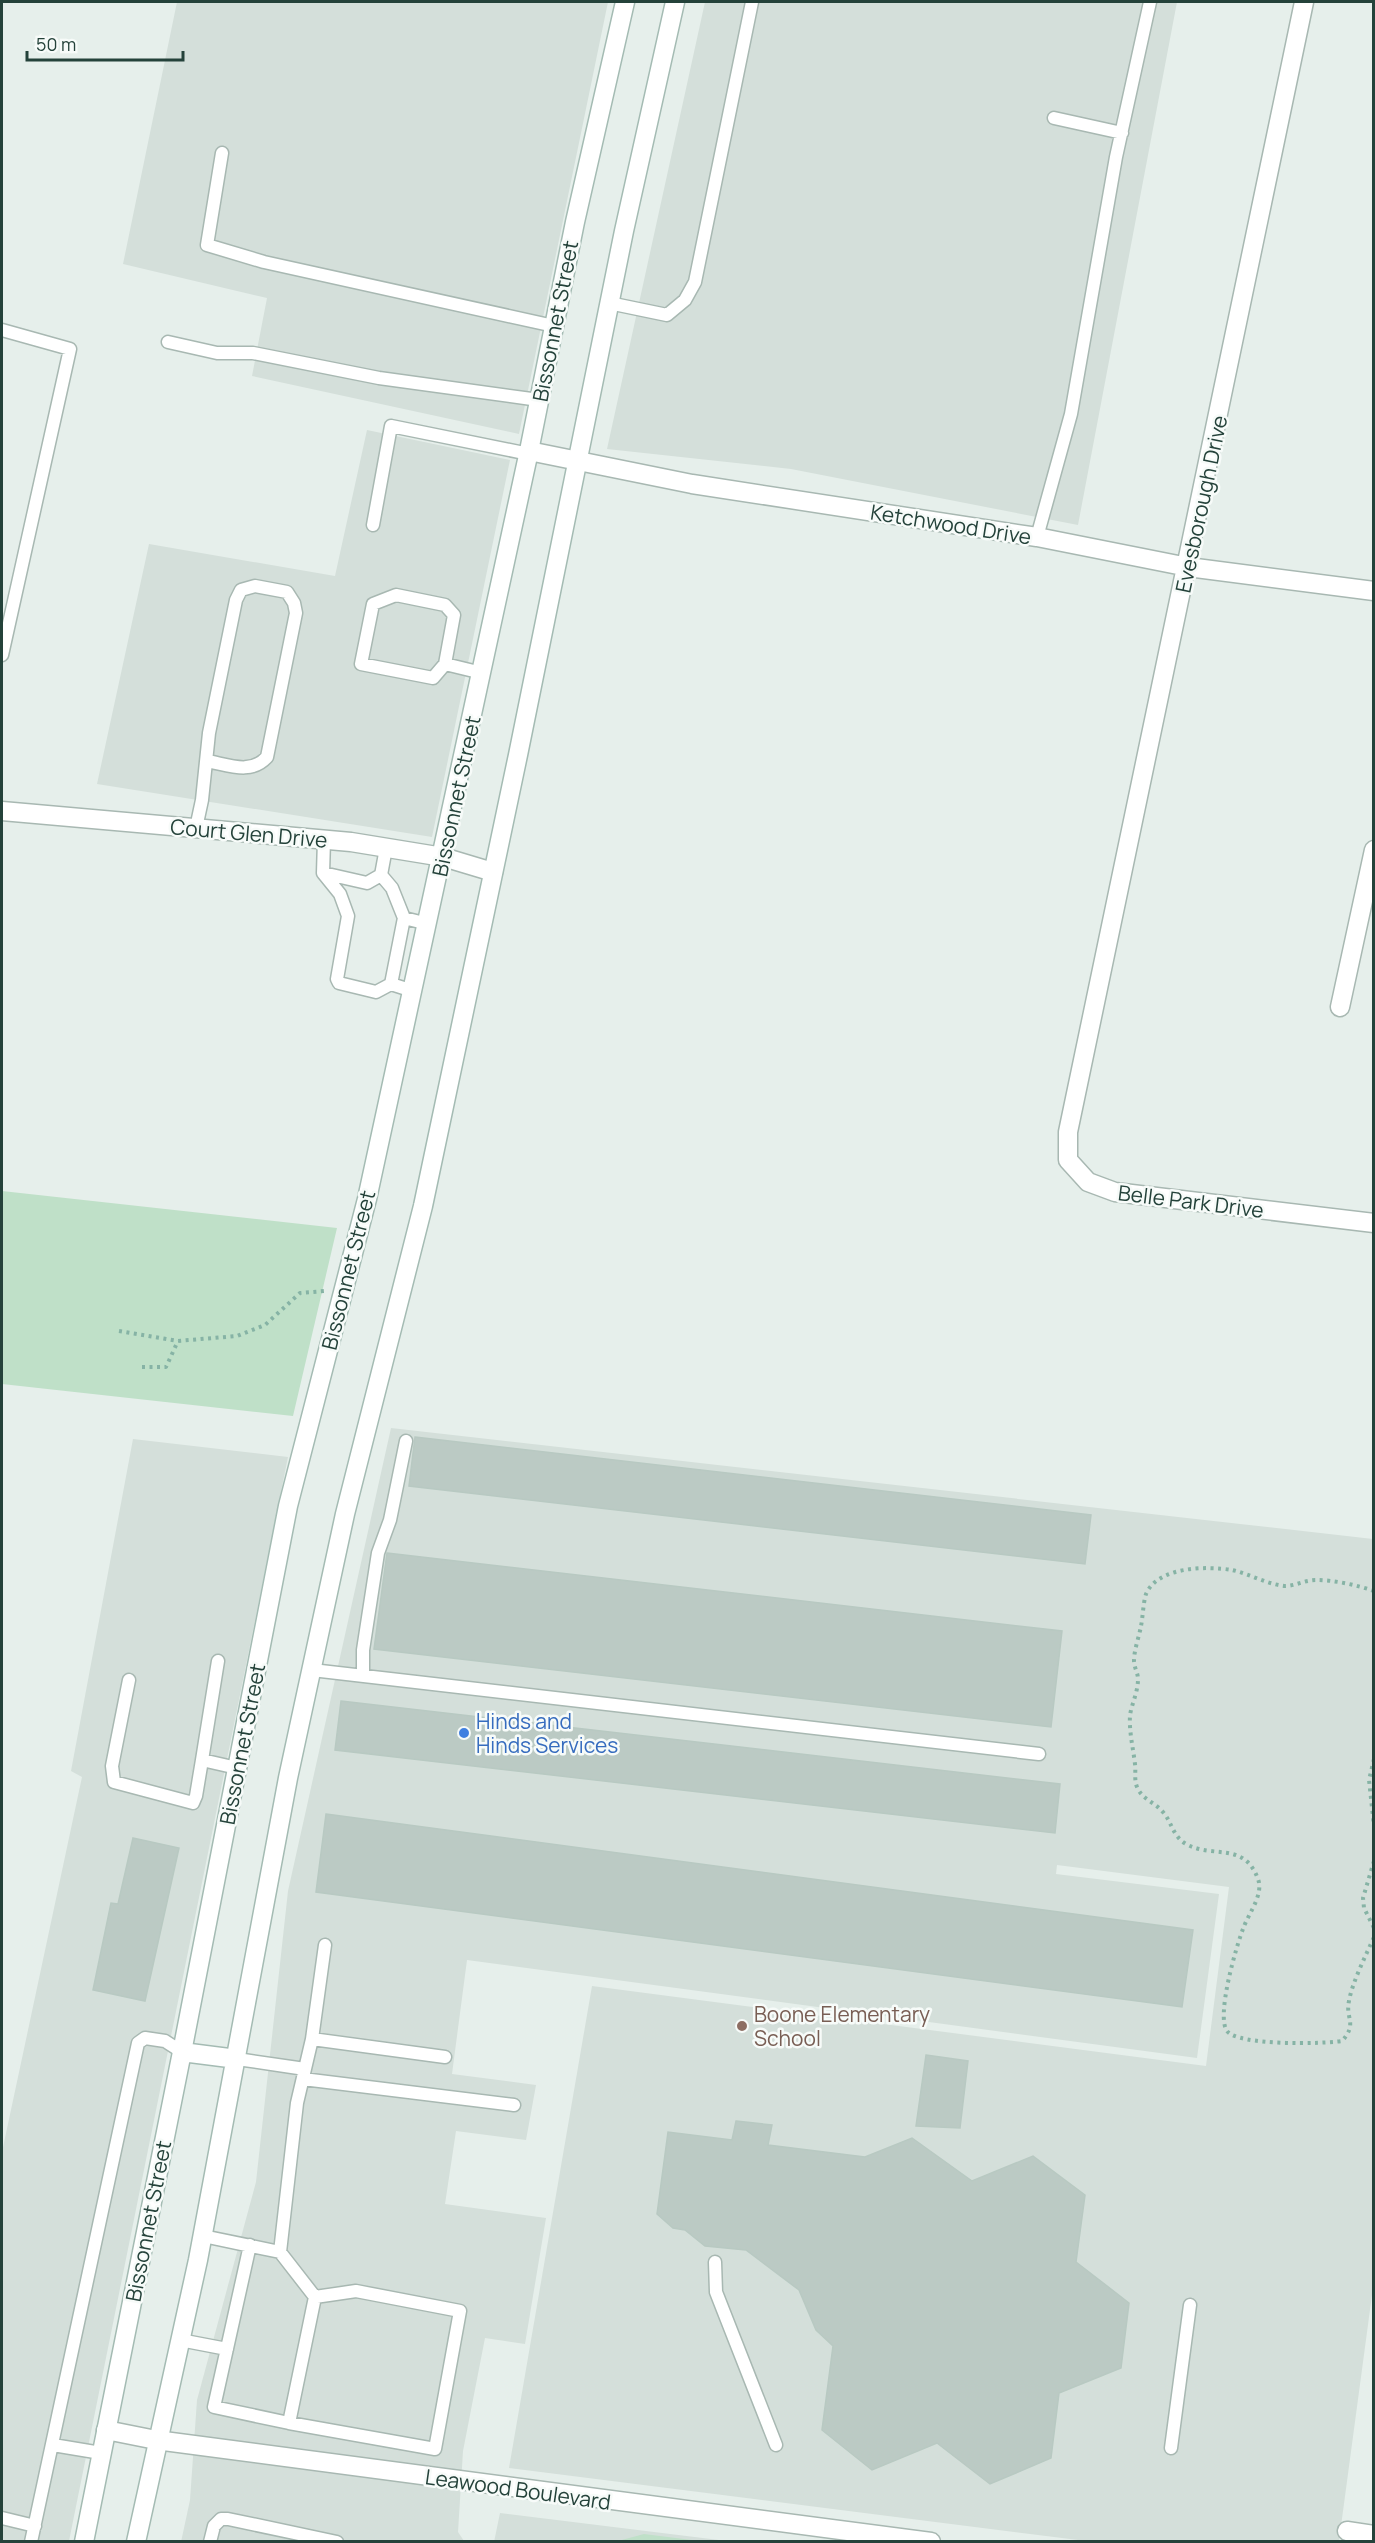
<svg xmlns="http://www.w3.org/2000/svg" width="1375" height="2543" font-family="Manrope,sans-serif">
	<rect width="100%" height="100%" fill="#e6efeb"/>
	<path fill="#d4dfda" d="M 177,2 L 608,2 L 519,434 L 252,376 L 267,298 L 123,264 Z
		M 705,2 L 1177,2 L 1078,525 L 791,469 L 607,449 Z
		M 367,430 L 510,460 L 432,837 L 97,784 L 149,544 L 335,576 Z
		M 391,1428 L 1373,1539 L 1374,2280 L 1339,2541 L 1086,2541 L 509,2468 L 592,1986 L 1206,2066 L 1229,1887 L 1057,1865 L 1056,1874 L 1219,1894 L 1197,2058 L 467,1960 L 452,2074 L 536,2085 L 526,2140 L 456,2131 L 445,2204 L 546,2218 L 525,2344 L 485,2338 L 463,2451 L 458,2532 L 464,2541 L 181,2542 L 190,2500 L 197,2400 L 256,2182 L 288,1891 Z
		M 133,1439 L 288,1457 L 69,2541 L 2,2542 L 2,2152 L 82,1777 L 71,1771 Z
		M 500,2513 L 727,2541 L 494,2542 Z"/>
	<path fill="#bfe0c8" d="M 2,1191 L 337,1228 L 293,1416 L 2,1384 Z
		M 644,2534 L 700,2541 L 618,2541 Z"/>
	<path fill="#bbcac4" stroke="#b8c9c2" stroke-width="1.5" d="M 415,1437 L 1091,1515 L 1085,1564 L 409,1486 Z
		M 387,1553 L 1062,1631 L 1051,1727 L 374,1649 Z
		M 341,1701 L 1060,1784 L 1055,1833 L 335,1750 Z
		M 326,1814 L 1193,1930 L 1182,2007 L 316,1892 Z
		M 133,1838 L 179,1848 L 145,2001 L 93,1990 L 111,1903 L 118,1904 Z
		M 926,2055 L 968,2061 L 960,2128 L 916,2126 Z
		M 736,2121 L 772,2125 L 768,2145 L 865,2157 L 912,2138 L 972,2181 L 1033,2156 L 1085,2195 L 1076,2262 L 1129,2303 L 1121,2368 L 1059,2393 L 1051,2458 L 990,2484 L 937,2443 L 872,2470 L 822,2430 L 833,2346 L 816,2330 L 799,2290 L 746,2250 L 705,2246 L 685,2230 L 673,2228 L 657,2214 L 668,2132 L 732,2140 Z"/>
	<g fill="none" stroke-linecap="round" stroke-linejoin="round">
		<defs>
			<path id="lane" d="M 1054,118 L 1122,133
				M 222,153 L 207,245 L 264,262 L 554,326
				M 609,303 L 667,315 L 685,300 L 695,282 L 752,2
				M 2,330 L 70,349 L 2,655
				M 168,342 L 217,353 L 253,353 L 379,378 L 539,400
				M 373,525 L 391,426 L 529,454
				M 1037,537 L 1071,414 L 1116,157 L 1150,2
				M 445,664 L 454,615 L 445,605 L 396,595 L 373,604 L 361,664 L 433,678 L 445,664 L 482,673
				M 196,828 L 202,800 L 209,733 L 236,600 L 241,590 L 255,586 L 287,592 L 294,603 L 296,613 L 267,757 C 251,775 229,765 207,761
				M 324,840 L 323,873 L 340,894 L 348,916 L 337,979 L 339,983 L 376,992 L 391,984
				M 386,848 L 381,875 L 392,888 L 404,918 L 428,924
				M 323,873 L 367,883 L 381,875
				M 404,918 L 391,984 L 413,991
				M 312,1670 L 1039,1754
				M 363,1676 L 363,1650 L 378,1553 L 390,1520 L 406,1441
				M 129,1680 L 112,1766 L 114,1782 L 193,1803 L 196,1796 L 202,1760 L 237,1768
				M 202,1760 L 218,1661
				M 312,2039 L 445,2057
				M 237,2059 L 305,2069
				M 303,2079 L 514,2105
				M 203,2236 L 280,2252 L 315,2297 L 289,2423 L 214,2407 L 250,2245
				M 280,2252 L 297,2103 L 312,2039 L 325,1945
				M 715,2262 L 716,2292 L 776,2445
				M 180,2340 L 227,2349
				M 289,2423 L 435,2449 L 460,2311 L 356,2291 L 315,2297
				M 53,2445 L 101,2453
				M 1171,2448 L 1190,2305
				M 2,2518 L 35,2526
				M 31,2542 L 138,2043 L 145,2038 L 165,2041 L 182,2052
				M 210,2542 L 214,2526 L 221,2519 L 228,2519 L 337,2542"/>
			<path id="street" d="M 1304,2 L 1068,1132 L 1068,1160 L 1088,1182 L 1115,1192 L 1374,1223
				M 529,451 L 692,484 L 1037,537 L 1188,567 L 1374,591
				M 2,811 L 351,842 L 443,857 L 493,872
				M 1340,1007 L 1374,850
				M 106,2430 L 156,2440 L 931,2542
				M 1347,2531 L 1374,2535"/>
			<path id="secondary" d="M 182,2052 L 237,2059
				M 84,2542 L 182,2052 L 288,1506 L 367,1199 L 529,451 L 575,222 L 625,2
				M 136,2542 L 198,2260 L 288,1778 L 345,1514 L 423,1206 L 518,755 L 624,231 L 675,2"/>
		</defs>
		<use href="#lane" stroke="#a8b8b2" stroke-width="15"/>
		<use href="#street" stroke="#a8b8b2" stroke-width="21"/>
		<use href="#secondary" stroke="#a4bbb3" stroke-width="21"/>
		<path stroke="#86b3a5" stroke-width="4" stroke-dasharray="3 4.5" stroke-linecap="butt" d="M 119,1331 L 178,1341 L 237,1336 L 265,1325 L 300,1293 L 324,1291
			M 142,1367 L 166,1367 L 178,1341
			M 1374,1591 C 1357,1585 1334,1580 1316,1580 C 1305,1580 1295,1586 1285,1586 C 1266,1584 1250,1574 1232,1570 C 1207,1566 1158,1566 1146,1594 C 1143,1604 1143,1616 1141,1626 C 1139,1637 1134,1650 1134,1661 C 1134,1667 1138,1673 1138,1679 C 1138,1692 1132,1703 1130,1715 C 1129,1732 1133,1747 1135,1764 C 1136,1772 1134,1780 1137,1787 C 1142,1799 1154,1802 1162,1811 C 1172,1821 1172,1836 1186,1844 C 1213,1859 1244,1841 1258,1879 C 1264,1895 1248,1914 1243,1929 C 1236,1947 1216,2016 1227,2031 C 1238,2046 1323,2044 1342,2041 C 1358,2023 1345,2019 1349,2001 C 1352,1983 1366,1955 1374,1937
			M 1374,1759 L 1369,1780 L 1374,1826
			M 1374,1861 L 1363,1898 L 1364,1908 L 1374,1928"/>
		<use href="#lane" stroke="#fff" stroke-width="12"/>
		<use href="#street" stroke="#fff" stroke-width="18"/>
		<use href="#secondary" stroke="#fff" stroke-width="18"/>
	</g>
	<circle fill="#3f7fe0" stroke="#f7fbf9" stroke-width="2" cx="464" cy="1733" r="6"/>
	<circle fill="#8d6e63" stroke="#f7fbf9" stroke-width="2" cx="742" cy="2026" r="6"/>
	<g text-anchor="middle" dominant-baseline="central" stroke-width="5" stroke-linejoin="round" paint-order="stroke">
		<g font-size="21" fill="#24423a" stroke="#f7fbf9">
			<text transform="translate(555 321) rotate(-79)">Bissonnet Street</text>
			<text transform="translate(1201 504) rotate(-78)">Evesborough Drive</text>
			<text transform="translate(951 524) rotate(9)">Ketchwood Drive</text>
			<text transform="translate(456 796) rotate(-78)">Bissonnet Street</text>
			<text transform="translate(249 833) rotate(5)">Court Glen Drive</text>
			<text transform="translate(1191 1201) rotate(7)">Belle Park Drive</text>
			<text transform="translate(348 1270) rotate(-76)">Bissonnet Street</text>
			<text transform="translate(242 1744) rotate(-79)">Bissonnet Street</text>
			<text transform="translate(148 2221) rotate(-79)">Bissonnet Street</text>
			<text transform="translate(518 2489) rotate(8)">Leawood Boulevard</text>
		</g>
		<g font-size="21" fill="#366cbe" stroke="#f7fbf9" text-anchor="start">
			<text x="476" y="1721">Hinds and<tspan x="476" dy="24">Hinds Services</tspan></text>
		</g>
		<g font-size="21" fill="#785e54" stroke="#f7fbf9" text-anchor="start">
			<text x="754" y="2014">Boone Elementary<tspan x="754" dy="24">School</tspan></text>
		</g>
	</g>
	<rect width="1375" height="2543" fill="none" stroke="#24423a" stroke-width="6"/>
	<path d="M27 51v9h156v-9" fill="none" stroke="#24423a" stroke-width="3"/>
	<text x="36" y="51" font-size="18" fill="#24423a" stroke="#f7fbf9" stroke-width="4.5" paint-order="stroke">50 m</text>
</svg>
